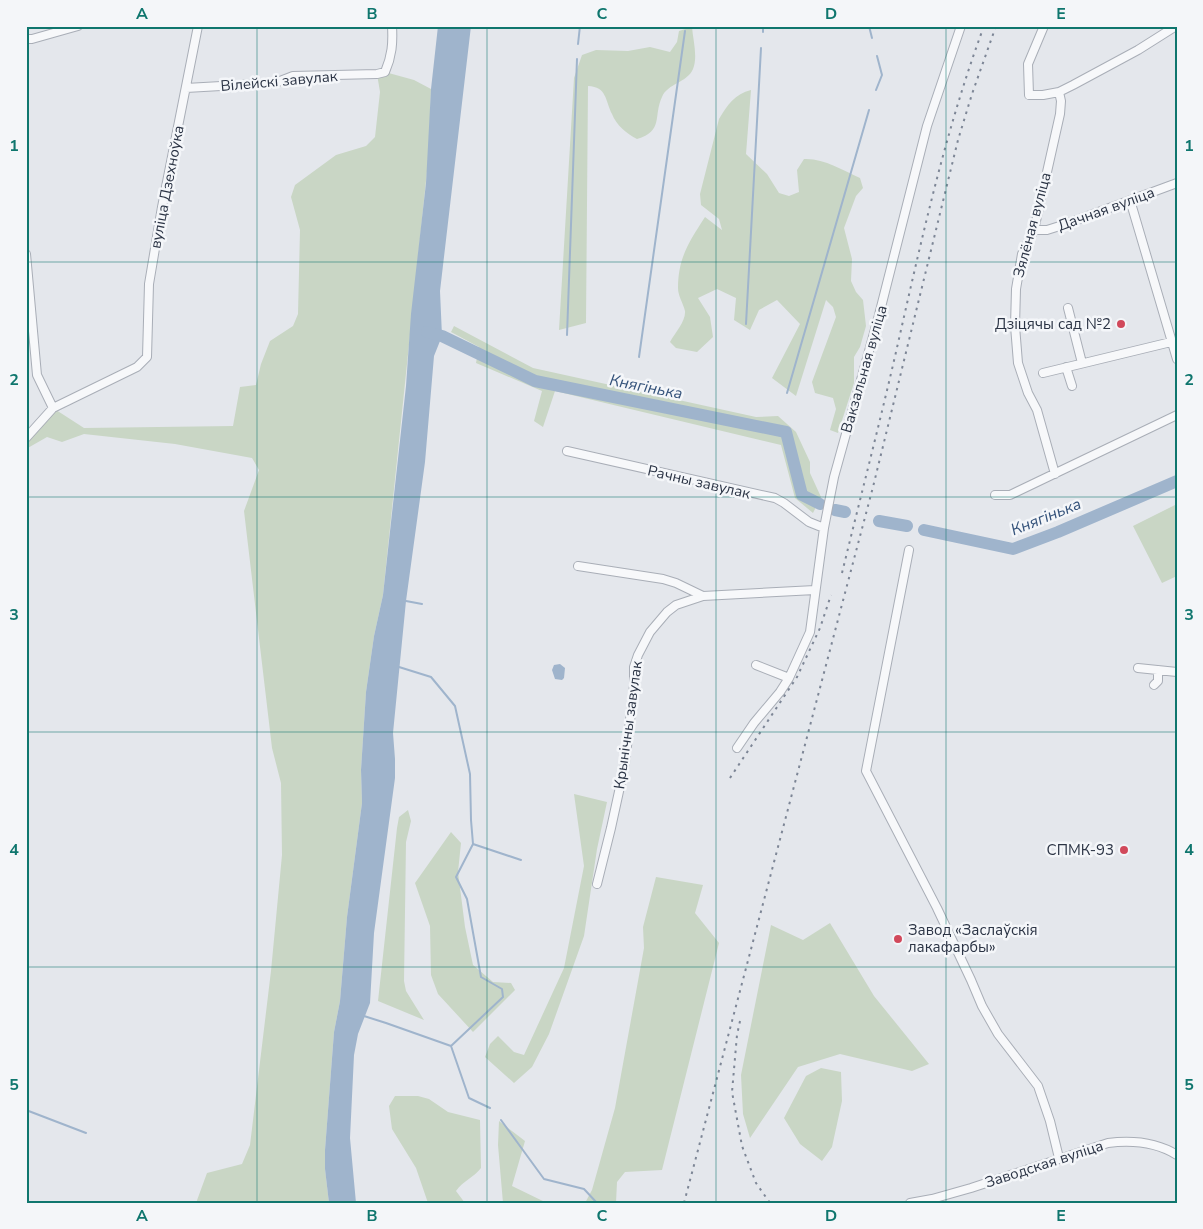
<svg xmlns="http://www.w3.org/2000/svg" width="1203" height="1229" font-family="'Nunito Sans',sans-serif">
	<rect width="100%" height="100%" fill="#e4e7ec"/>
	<path fill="#c9d6c5" d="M 692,27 C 693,40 698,57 693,69 C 687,83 668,83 662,97 C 653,116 664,131 637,139 C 627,134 616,125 612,114 C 605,100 607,87 588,86 L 586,323 L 559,330 L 574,78 L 582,55 L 596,50 L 628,51 L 650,47 L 670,52 L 677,42 L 679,31 Z
		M 385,72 L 414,80 L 431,89 L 429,152 L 383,595 L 374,636 L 366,692 L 361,770 L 362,803 L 347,917 L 340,1001 L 334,1032 L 325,1150 L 325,1169 L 329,1203 L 196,1203 L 207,1173 L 242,1164 L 250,1145 L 271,971 L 282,855 L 281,783 L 272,748 L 244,511 L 259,470 L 252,458 L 175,444 L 84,434 L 62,442 L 47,437 L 26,449 L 26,438 L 53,408 L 84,428 L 233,426 L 240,387 L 256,385 L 261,364 L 270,341 L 293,326 L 298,314 L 300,230 L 291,197 L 295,185 L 336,155 L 366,146 L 375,137 L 380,92 L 377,74 Z
		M 751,90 L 746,154 L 767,174 L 779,193 L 789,196 L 799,192 L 797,170 L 804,159 C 824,158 842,170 860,178 L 863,188 L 856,196 L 844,228 L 852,259 L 851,281 L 856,292 L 863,300 L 866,326 L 860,347 L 854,357 L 854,383 L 838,433 L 830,430 L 836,409 L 833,398 L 815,393 L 812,382 L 836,317 L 833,307 L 826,300 L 796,396 L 772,378 L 800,324 L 777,300 L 759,310 L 750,330 L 734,320 L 736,298 L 717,289 L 698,298 L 710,317 L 713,337 L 697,352 L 676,348 L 670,342 C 675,333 686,321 685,311 C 683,303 678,296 678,288 C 678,258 689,242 705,217 L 722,230 L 719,219 L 701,205 L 700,194 L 719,119 C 727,105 735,94 751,90 Z
		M 454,326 L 533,368 L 756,417 L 778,416 L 796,432 L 810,462 L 810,473 L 821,497 L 813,513 L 795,498 L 781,445 L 555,391 L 543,427 L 534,421 L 542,391 L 476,363 L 479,347 L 451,332 Z
		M 1177,504 L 1177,576 L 1162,583 L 1133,526 Z
		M 574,794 L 607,802 L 597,849 L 584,936 L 549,1034 L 532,1067 L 514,1083 L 485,1057 L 490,1044 L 498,1036 L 514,1052 L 524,1055 L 564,968 L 584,866 Z
		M 408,810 L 411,821 L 406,842 L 404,981 L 406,991 L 424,1020 L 378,1001 L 397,828 L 399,817 Z
		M 451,832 L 461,843 L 458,872 L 465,927 L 473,965 L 493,982 L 511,983 L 515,990 L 473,1032 L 438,994 L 431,975 L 430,926 L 415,883 Z
		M 656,877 L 703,885 L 695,913 L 719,943 L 662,1170 L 625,1172 L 617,1182 L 616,1203 L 585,1203 L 592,1190 L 615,1108 L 644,948 L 643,927 Z
		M 830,923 L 874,996 L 929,1064 L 912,1071 L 840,1054 L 798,1067 L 750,1138 L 743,1114 L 741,1075 L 771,925 L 803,940 Z
		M 821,1068 L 841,1072 L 842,1101 L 832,1147 L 822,1161 L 800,1144 L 784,1118 L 806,1076 Z
		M 395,1096 L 418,1096 L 429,1099 L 448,1112 L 480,1120 L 481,1168 C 473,1178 463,1181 456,1191 L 465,1203 L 428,1203 L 416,1168 L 392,1129 L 389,1106 Z
		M 499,1121 L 525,1141 L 512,1186 L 547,1203 L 503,1203 L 498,1145 Z"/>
	<path fill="#9fb4cc" d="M 438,26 L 471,26 L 440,291 L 442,336 L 434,356 L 425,462 L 406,601 L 393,733 L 395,759 L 395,778 L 374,933 L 370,1003 L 358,1034 L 354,1055 L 350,1138 L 356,1203 L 329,1203 L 325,1169 L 325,1150 L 334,1032 L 340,1001 L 347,917 L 362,803 L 361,770 L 366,692 L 374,636 L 383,595 L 406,386 L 411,314 L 426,183 L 431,89 Z
		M 560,664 L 565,668 L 564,678 L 562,680 L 555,679 L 552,670 L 554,665 Z"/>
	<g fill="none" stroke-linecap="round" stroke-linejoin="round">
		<path stroke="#9fb4cc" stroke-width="2" d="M 869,26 L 872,38
			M 763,32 L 763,26
			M 578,44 L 580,26
			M 876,90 L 882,75 L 877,56
			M 746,324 L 761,48
			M 567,335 L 577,59
			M 639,357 L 685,31
			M 787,393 L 869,110
			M 406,601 L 422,604
			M 399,667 L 431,677 L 455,706 L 470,774 L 471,820 L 473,844 L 521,860
			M 364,1016 L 386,1023 L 451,1046 L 469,1098 L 490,1108
			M 451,1046 L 503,997 L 502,989 L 481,977 L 467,899 L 456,877 L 473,844
			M 26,1110 L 86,1133
			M 501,1120 L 544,1179 L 584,1189 L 597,1203"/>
		<path stroke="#9fb4cc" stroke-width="12" d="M 427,332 L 442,336 L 535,381 L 786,432 L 802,495 L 820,504
			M 835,510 L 845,512
			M 879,521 L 907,526
			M 924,530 L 1013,549 L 1058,532 L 1177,481"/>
		<defs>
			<path id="street" d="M 1044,26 L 1028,64 L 1029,95 L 1043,95 L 1059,92 L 1073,85 L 1138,50 L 1176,26
				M 26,39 L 32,39 L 78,26
				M 186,88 L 275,83 L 293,76 L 377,74 L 385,72 C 392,56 393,43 392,26
				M 1130,200 L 1177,359
				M 1034,230 L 1047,230 L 1066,224 L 1177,183
				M 26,254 L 37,375 L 53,408
				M 1068,308 L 1082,363
				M 1066,367 L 1072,386
				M 1043,373 L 1171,342
				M 26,438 L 53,408 L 137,367 L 147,357 L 149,284 L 162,207 L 198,26
				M 567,451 L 775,498 L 784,503 L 809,522 L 824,528
				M 1055,474 L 1037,410 L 1028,393 L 1018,363 L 1015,326 L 1016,289 L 1022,254 L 1034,230 L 1060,114 L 1061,101 L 1059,92
				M 995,495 L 1010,495 L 1177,415
				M 909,550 L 866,771 L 937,908 L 971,980 L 982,1006 L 998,1034 L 1038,1086 L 1050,1121 L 1059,1158
				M 578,566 L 663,579 L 676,583 L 703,596 L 815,590
				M 756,665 L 789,678 L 810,632 L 824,528 L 834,477 L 879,315 L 927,126 L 961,26
				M 1138,668 L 1177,672
				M 1154,685 L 1158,681 L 1158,670
				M 737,748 L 754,723 L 780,692 L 789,678
				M 597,884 L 611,828 L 625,764 L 634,685 L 634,667 L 638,655 L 650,632 L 667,612 L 676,605 L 703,596
				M 910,1203 L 932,1199 L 971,1188 L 1108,1143 C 1132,1140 1156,1142 1177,1155"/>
		</defs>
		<use href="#street" stroke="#a9aeb7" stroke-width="10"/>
		<use href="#street" stroke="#f7f8fa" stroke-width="8"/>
		<path stroke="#7d8696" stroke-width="2" stroke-dasharray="2.5 5" stroke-linecap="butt" d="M 842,573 C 860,499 879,426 896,352 C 921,242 945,131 984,26
			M 730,778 L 797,677 L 820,628 L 831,595
			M 740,1021 L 737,1035 L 732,1092 L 742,1146 L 756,1183 L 770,1203
			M 684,1203 L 873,487 L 958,140 L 972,94 L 996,26"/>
	</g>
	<path fill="none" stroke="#0f766e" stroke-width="1" stroke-opacity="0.55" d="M 257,26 L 257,1203M 487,26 L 487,1203M 716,26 L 716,1203M 946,26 L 946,1203M 26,262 L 1177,262M 26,497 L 1177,497M 26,732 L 1177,732M 26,967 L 1177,967"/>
	<g fill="#d1495b" stroke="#f4f6f9" stroke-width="2">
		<circle cx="1121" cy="324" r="5"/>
		<circle cx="1124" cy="850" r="5"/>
		<circle cx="898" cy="939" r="5"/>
	</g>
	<g text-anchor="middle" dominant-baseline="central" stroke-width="5" stroke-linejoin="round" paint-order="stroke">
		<g font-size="15" fill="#2b3445" stroke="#f4f6f9">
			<text transform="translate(279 81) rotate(-5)">Вілейскі завулак</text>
			<text transform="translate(167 187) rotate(-79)">вуліца Дзехноўка</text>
			<text transform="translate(1106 209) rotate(-20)">Дачная вуліца</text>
			<text transform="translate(1032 225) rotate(-75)">Зялёная вуліца</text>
			<text transform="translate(864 369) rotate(-74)">Вакзальная вуліца</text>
			<text transform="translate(699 482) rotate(13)">Рачны завулак</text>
			<text transform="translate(628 725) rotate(-82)">Крынічны завулак</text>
			<text transform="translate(1044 1164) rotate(-18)">Заводская вуліца</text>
		</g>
		<g font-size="15" fill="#2b3445" stroke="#f4f6f9" text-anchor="end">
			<text x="1111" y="324">Дзіцячы сад №2</text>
			<text x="1114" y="850">СПМК-93</text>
			<text x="908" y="930" text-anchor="start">Завод «Заслаўскія<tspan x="908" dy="17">лакафарбы»</tspan></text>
		</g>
		<g font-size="16" font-style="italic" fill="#34527a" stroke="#f4f6f9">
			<text transform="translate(646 387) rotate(11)">Княгінька</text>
			<text transform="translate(1046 517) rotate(-22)">Княгінька</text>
		</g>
	</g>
	<rect width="1203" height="1229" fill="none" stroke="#f4f6f9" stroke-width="55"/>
	<rect x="28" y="28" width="1148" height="1174" fill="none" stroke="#0f766e" stroke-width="2"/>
	<g font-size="16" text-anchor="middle" font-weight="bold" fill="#0f766e">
		<text x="142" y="19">A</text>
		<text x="372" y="19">B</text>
		<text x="602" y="19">C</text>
		<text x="831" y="19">D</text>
		<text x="1061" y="19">E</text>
		<text x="14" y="151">1</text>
		<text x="1189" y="151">1</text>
		<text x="14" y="385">2</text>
		<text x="1189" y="385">2</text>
		<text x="14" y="620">3</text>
		<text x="1189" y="620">3</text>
		<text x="14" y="855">4</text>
		<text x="1189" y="855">4</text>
		<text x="14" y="1090">5</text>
		<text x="1189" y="1090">5</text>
		<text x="142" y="1221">A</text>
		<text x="372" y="1221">B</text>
		<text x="602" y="1221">C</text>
		<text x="831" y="1221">D</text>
		<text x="1061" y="1221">E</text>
	</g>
</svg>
